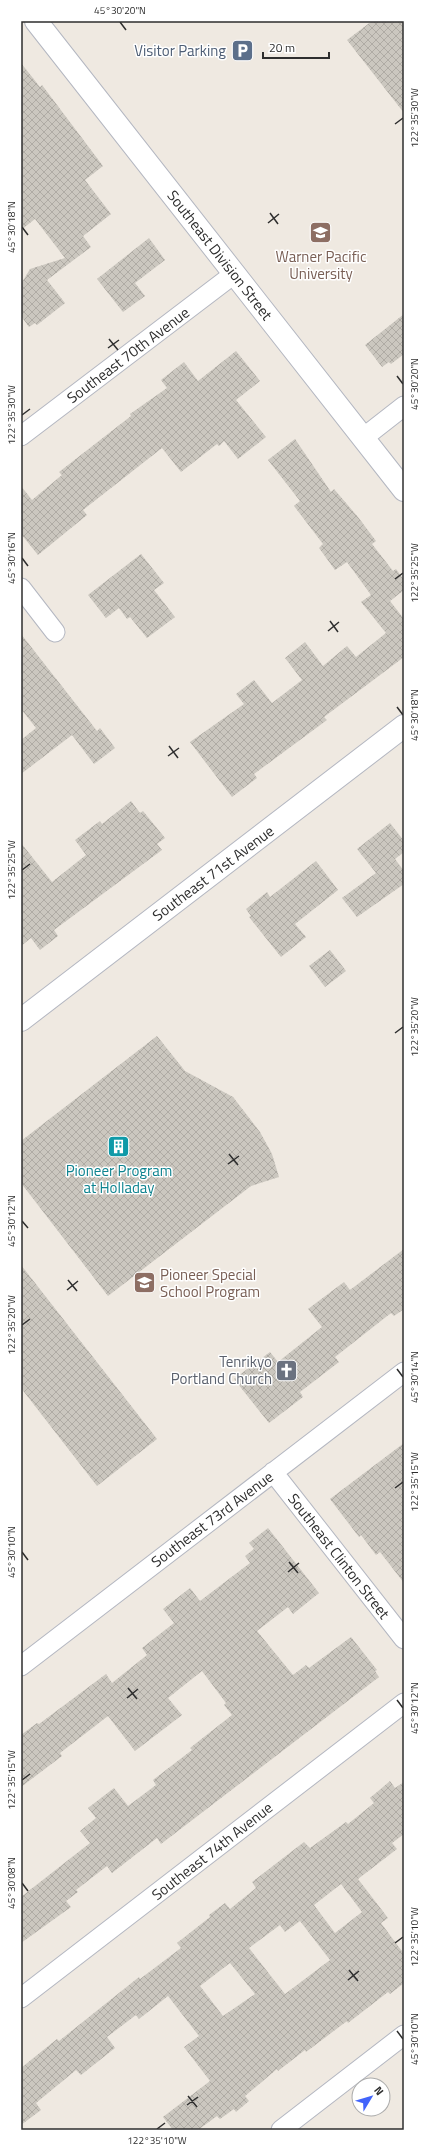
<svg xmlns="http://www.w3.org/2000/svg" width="425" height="2151" font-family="'Titillium Web',sans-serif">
	<defs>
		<pattern id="building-cross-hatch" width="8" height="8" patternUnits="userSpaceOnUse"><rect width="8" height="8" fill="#cbc7bf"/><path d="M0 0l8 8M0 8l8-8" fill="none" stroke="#afaba4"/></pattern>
	</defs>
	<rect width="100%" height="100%" fill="#efe9e1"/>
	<path fill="url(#building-cross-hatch)" fill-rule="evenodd" d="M 372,21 L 404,21 L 404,113 L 347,40 Z
		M 21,63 L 40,87 L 42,85 L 103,166 L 85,180 L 111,214 L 83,236 L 91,247 L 47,280 L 65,303 L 37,325 L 35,323 L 29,327 L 21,316 L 21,284 L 30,269 L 65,258 L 35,219 L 21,230 Z
		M 149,238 L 165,260 L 135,283 L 145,296 L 123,312 L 97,279 Z
		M 404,314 L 404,354 L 391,364 L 389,362 L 382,367 L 365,345 Z
		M 236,351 L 260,381 L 236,400 L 266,437 L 238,459 L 224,441 L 219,446 L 217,444 L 181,472 L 162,448 L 83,510 L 87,515 L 38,555 L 21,534 L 21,486 L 32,500 L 62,475 L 59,472 L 131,416 L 130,414 L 167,388 L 161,380 L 184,362 L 198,381 Z
		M 295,439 L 331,492 L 334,489 L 358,517 L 376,541 L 372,544 L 393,571 L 396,569 L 404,580 L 404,590 L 390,601 L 404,619 L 404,657 L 324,717 L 327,720 L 254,774 L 257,778 L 232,797 L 190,742 L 244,704 L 236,694 L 254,680 L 272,703 L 302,680 L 285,658 L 305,642 L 323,666 L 347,646 L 356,657 L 386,633 L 361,602 L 371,595 L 347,562 L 335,570 L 319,548 L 323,544 L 294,506 L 300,501 L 268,460 Z
		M 141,554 L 164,583 L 154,590 L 175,617 L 147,638 L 130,617 L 127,619 L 119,608 L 106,618 L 88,595 Z
		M 21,634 L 97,731 L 100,728 L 115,748 L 94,764 L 72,735 L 21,774 L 21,740 L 36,728 L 21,709 Z
		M 131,801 L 140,813 L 143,811 L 165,838 L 157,844 L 162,850 L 54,930 L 58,936 L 40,950 L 31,938 L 21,946 L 21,843 L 52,882 L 86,855 L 75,840 L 100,821 L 102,824 Z
		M 390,823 L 404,841 L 404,852 L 395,859 L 404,871 L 404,884 L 357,917 L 342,898 L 376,873 L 357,849 Z
		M 316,861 L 338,890 L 295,924 L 306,937 L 281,957 L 249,917 L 251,916 L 246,909 L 267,892 L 270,897 Z
		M 330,950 L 346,971 L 325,987 L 309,966 Z
		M 157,1036 L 185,1071 L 233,1097 L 260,1132 L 272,1154 L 279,1177 L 251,1186 L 108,1296 L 21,1183 L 21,1141 Z
		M 404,1249 L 404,1309 L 394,1316 L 391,1313 L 335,1357 L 339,1362 L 300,1392 L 303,1397 L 269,1423 L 234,1379 L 270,1352 L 278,1362 L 322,1327 L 308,1309 L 344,1282 L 350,1290 Z
		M 21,1265 L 157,1439 L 97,1486 L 21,1388 Z
		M 404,1443 L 404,1583 L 380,1552 L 376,1555 L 361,1535 L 359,1537 L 330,1499 Z
		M 268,1528 L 319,1593 L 293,1614 L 288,1607 L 257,1631 L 293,1675 L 306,1665 L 309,1668 L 351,1637 L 377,1670 L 375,1671 L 379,1677 L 161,1844 L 157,1838 L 112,1873 L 107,1866 L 76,1890 L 78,1892 L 66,1901 L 71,1907 L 21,1943 L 21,1897 L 90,1843 L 80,1831 L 96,1818 L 88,1808 L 114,1788 L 128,1806 L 156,1785 L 153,1780 L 192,1750 L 190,1748 L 232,1715 L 224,1705 L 226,1703 L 202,1671 L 168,1698 L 182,1715 L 135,1751 L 108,1716 L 60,1753 L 62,1756 L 21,1787 L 21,1735 L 37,1723 L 39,1724 L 106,1674 L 112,1683 L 147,1655 L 142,1648 L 174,1623 L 163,1609 L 190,1588 L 200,1601 L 250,1563 L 245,1556 L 254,1549 L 249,1543 Z
		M 390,1781 L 395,1788 L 404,1782 L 404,1834 L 392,1843 L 397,1849 L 358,1879 L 388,1918 L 381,1923 L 404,1954 L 404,1983 L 390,1994 L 388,1992 L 348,2023 L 347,2021 L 306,2052 L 305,2050 L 278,2071 L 277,2069 L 245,2096 L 249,2101 L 236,2112 L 234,2109 L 220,2119 L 217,2116 L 198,2130 L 173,2130 L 163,2117 L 210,2081 L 184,2047 L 199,2036 L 168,1996 L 139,2019 L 136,2015 L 107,2037 L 115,2048 L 81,2075 L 76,2070 L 36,2103 L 41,2110 L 21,2125 L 21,2068 L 57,2039 L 59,2041 L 139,1977 L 140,1979 L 181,1948 L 177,1943 L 210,1917 L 209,1915 L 225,1903 L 230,1909 L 256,1888 L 252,1882 L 304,1842 L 310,1848 L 346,1822 L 348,1824 L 374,1803 L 370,1798 ZM 341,1884 L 362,1912 L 335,1933 L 314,1905 ZM 300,1921 L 330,1960 L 285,1994 L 249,1948 L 280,1925 L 285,1932 ZM 230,1963 L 255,1994 L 223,2016 L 200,1986 Z"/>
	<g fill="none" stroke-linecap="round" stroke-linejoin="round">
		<defs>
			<path id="minor" d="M 21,436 L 234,274
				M 363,438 L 404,406
				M 21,588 L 55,632
				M 273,1472 L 404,1639
				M 21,1666 L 404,1372
				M 21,1998 L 404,1703
				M 281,2130 L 404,2035"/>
			<path id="tertiary" d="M 21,1020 L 404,726"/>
			<path id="secondary" d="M 36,21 L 404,490"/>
		</defs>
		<use href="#minor" stroke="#b4b7c1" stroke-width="21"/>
		<use href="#tertiary" stroke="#b4b7c1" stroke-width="24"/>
		<use href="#secondary" stroke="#b4b7c1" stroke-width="24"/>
		<use href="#minor" stroke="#fff" stroke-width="19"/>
		<use href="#tertiary" stroke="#fff" stroke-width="22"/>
		<use href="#secondary" stroke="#fff" stroke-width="22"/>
	</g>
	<path fill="none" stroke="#2e2e2e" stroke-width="1.5" d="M 120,22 L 126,30M 395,124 L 403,118M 270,213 L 278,224M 268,223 L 279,214M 22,227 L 28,235M 109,339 L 118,350M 108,348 L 119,340M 397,376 L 403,384M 22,415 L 30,409M 22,558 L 28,566M 395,579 L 403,573M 330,621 L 338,632M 328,631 L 339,622M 397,707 L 403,715M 169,746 L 178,758M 168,756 L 179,748M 22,870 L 30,864M 395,1033 L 403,1027M 229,1154 L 238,1165M 228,1164 L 239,1156M 22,1221 L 28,1228M 68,1280 L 77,1291M 67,1290 L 78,1281M 22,1325 L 30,1319M 397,1369 L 403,1377M 395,1488 L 403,1482M 22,1552 L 28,1560M 289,1562 L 298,1573M 288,1572 L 299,1563M 128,1688 L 137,1699M 127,1698 L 138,1689M 397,1700 L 403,1708M 22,1780 L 30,1774M 22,1883 L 28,1891M 395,1943 L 403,1937M 349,1970 L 358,1981M 348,1980 L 359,1971M 397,2031 L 403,2039M 188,2096 L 197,2107M 187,2105 L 198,2097M 157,2129 L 165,2123"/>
	<defs>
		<symbol id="parking-square" viewBox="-11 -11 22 22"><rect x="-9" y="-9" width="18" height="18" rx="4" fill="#5c6f8a" stroke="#fff"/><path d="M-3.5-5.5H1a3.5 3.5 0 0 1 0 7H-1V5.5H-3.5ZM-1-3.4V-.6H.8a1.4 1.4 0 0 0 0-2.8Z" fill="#fff"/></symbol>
		<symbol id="university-square" viewBox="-11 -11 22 22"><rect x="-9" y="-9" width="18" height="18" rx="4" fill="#8d6e63" stroke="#fff"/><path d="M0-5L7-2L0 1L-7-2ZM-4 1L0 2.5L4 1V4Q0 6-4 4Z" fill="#fff"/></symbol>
		<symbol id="building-square" viewBox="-11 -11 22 22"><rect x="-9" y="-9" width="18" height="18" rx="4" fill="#0f9aa8" stroke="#fff"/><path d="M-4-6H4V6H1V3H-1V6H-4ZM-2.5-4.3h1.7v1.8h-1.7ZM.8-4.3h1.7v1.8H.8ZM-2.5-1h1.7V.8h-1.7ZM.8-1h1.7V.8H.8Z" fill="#fff"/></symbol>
		<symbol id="school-square" viewBox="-11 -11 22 22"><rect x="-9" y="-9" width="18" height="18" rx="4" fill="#8d6e63" stroke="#fff"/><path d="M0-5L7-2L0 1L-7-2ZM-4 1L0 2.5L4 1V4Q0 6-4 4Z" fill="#fff"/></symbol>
		<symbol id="church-square" viewBox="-11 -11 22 22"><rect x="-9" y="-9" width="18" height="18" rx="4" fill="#6b7280" stroke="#fff"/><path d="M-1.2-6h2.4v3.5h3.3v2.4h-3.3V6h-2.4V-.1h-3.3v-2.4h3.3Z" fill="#fff"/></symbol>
	</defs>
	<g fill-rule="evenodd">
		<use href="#parking-square" x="230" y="38" width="25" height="25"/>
		<use href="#university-square" x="308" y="220" width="25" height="25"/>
		<use href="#building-square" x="106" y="1134" width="25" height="25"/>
		<use href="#school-square" x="132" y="1270" width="25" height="25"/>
		<use href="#church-square" x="274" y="1358" width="25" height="25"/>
	</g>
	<g text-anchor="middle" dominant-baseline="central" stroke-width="3" stroke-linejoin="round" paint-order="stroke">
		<g font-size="15" fill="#4e5e75" stroke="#fff" text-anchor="end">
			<text x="226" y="50">Visitor Parking</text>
		</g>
		<g font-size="15" fill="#2e2e2e" stroke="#fff">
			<text transform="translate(220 255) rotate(52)">Southeast Division Street</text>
			<text transform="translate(128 355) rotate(-37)">Southeast 70th Avenue</text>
			<text transform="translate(213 873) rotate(-37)">Southeast 71st Avenue</text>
			<text transform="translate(212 1519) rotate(-37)">Southeast 73rd Avenue</text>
			<text transform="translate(339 1556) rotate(52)">Southeast Clinton Street</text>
			<text transform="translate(212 1851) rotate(-38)">Southeast 74th Avenue</text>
		</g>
		<g font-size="15" fill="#785e54" stroke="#fff">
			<text x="321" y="256">Warner Pacific<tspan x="321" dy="17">University</tspan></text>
			<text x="160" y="1274" text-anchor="start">Pioneer Special<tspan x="160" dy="17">School Program</tspan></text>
		</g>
		<g font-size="15" fill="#0d838f" stroke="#fff">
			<text x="119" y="1170">Pioneer Program<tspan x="119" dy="17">at Holladay</tspan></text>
		</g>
		<g font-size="15" fill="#5b616d" stroke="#fff" text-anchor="end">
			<text x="272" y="1361">Tenrikyo<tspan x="272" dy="17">Portland Church</tspan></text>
		</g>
	</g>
	<rect width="425" height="2151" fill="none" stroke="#ffffff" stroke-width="44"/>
	<g transform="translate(371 2097) rotate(52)"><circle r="19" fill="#ffffff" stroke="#ababab"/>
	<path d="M0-3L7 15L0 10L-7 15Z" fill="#4264fb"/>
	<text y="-6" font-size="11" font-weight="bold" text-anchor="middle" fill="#2e2e2e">N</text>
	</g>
	<path d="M263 52v6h66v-6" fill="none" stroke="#2e2e2e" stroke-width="2"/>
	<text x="269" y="52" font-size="12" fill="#2e2e2e" stroke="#ffffff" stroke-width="3" paint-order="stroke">20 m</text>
	<rect x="22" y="22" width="381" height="2107" fill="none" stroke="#2e2e2e" stroke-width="1.5"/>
	<g font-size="10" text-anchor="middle" fill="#2e2e2e">
		<text x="120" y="14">45°30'20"N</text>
		<text transform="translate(414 118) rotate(-90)" y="4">122°35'30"W</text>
		<text transform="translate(11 227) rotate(-90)" y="4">45°30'18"N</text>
		<text transform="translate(414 384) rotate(-90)" y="4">45°30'20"N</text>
		<text transform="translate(11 415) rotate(-90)" y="4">122°35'30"W</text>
		<text transform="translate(11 558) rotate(-90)" y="4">45°30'16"N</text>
		<text transform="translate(414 573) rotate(-90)" y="4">122°35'25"W</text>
		<text transform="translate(414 715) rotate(-90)" y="4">45°30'18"N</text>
		<text transform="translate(11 870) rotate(-90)" y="4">122°35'25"W</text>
		<text transform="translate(414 1027) rotate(-90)" y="4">122°35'20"W</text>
		<text transform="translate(11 1221) rotate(-90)" y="4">45°30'12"N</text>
		<text transform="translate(11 1325) rotate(-90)" y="4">122°35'20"W</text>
		<text transform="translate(414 1377) rotate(-90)" y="4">45°30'14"N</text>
		<text transform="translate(414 1482) rotate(-90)" y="4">122°35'15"W</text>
		<text transform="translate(11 1552) rotate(-90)" y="4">45°30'10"N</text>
		<text transform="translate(414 1708) rotate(-90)" y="4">45°30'12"N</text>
		<text transform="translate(11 1780) rotate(-90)" y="4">122°35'15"W</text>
		<text transform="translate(11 1883) rotate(-90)" y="4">45°30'08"N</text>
		<text transform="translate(414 1937) rotate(-90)" y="4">122°35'10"W</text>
		<text transform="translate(414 2039) rotate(-90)" y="4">45°30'10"N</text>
		<text x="157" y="2144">122°35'10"W</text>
	</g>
</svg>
